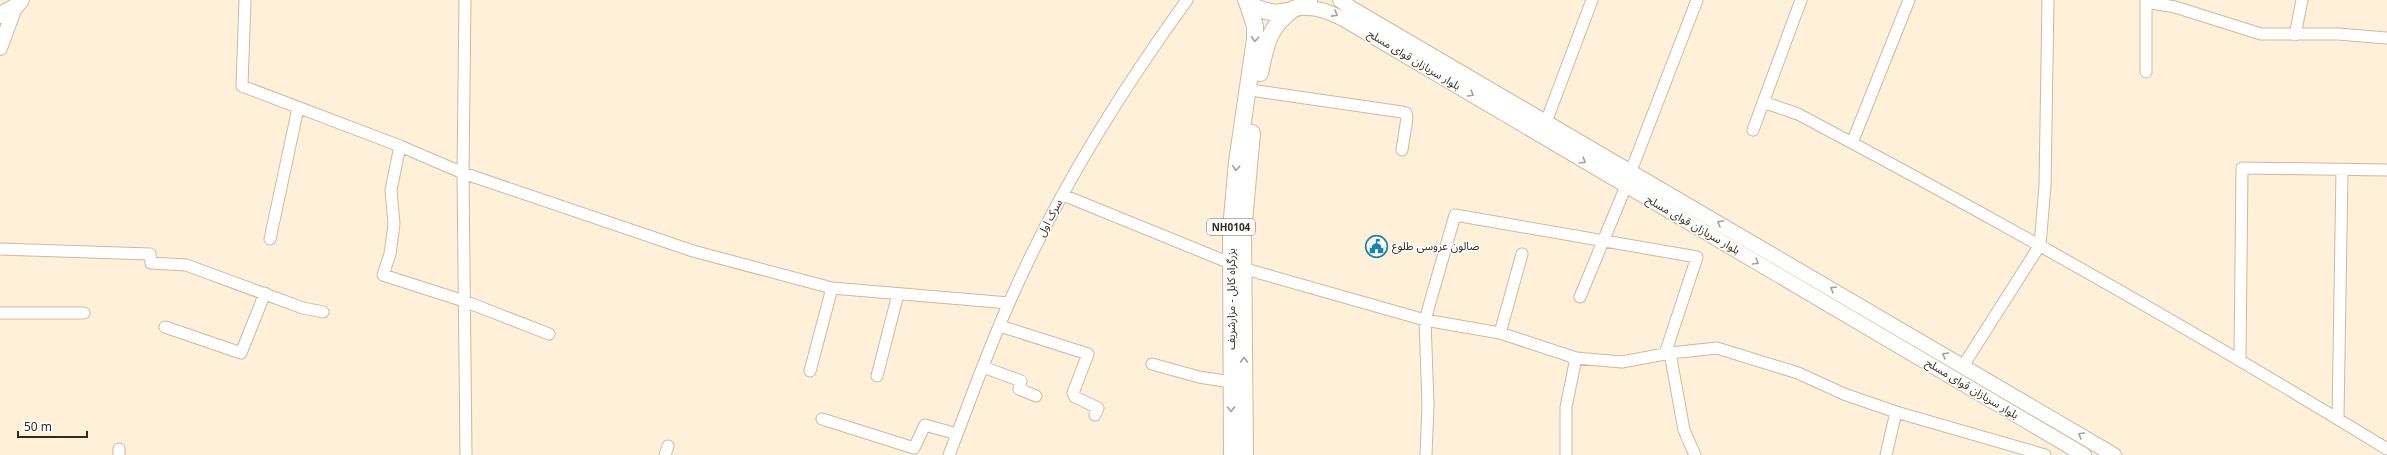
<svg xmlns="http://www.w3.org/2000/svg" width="2387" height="455" font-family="Georgia,'Noto Sans Arabic',serif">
	<rect width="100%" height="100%" fill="#fff0d9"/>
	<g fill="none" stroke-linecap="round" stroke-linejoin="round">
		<defs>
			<path id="minor" d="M 245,0 L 242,86 L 400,146 L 463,173 L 693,251 L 832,288 L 1009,303
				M 465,0 L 463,173 L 466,455
				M 2146,2 L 2175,7 L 2261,34 L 2338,34 L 2387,38
				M 2295,35 L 2302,0
				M 2146,72 L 2146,0
				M 1257,91 L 1402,112 L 1406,113 L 1407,118 L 1402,150
				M 1763,102 L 1798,114 C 1998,220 2195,331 2387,449
				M 1546,122 L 1592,0
				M 1753,130 L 1801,0
				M 1852,143 L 1909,0
				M 400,146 L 391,190 L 394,224 L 390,254 L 383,275 L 464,301 L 549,334
				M 1631,171 L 1697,0
				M 1063,195 L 1230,263
				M 270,239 L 298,108
				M 0,249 L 150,254 L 151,263 L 186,265 L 303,308 L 323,312
				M 1242,268 L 1425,320 L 1500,333 L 1576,358 L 1622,362 L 1670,353 L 1717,348 L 1798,373 L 1844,394 L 1896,412 L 2045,455
				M 1580,297 L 1626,186
				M 0,313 L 84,313
				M 1000,326 L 1088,354 L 1073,393 L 1075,397 L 1098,408 L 1095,415
				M 165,327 L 241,353 L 265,293
				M 1500,333 L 1522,254
				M 1670,353 L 1684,430 L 1695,455
				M 2240,359 L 2242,168 L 2387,170
				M 1152,364 L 1199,377 L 1231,382
				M 1963,366 L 2040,245 L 2045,186 L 2048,0
				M 983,367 L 1021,381 L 1019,389 L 1036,396
				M 810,371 L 832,288
				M 877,376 L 898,294
				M 2338,418 L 2342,170
				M 822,419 L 914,448 L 925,425 L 957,434
				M 119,455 L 119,449
				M 665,455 L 668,446
				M 949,455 C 969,404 987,352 1009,303 C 1056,195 1118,95 1187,0
				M 1426,455 L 1428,405 L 1425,320 L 1455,215 L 1697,257 L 1665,354
				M 1566,455 L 1566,407 L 1576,358
				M 1886,455 L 1896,412"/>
			<path id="major" d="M 1340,0 L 1351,8 L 2114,455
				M 1298,8 C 1317,7 1328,11 1345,20 L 2084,455
				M 0,48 L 15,7"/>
			<path id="highway" d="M 1246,0 C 1264,17 1290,16 1309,0
				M 0,15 L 15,7 L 21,0
				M 1260,73 C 1266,45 1268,29 1291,11
				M 1232,455 L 1231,229 L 1237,162 L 1255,39 L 1255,26 L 1247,2
				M 1245,455 L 1243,232 L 1252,133"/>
		</defs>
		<use href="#minor" stroke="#ccba9f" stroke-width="13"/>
		<use href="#major" stroke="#ccba9f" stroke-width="16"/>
		<use href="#highway" stroke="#ccba9f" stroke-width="18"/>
		<use href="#minor" stroke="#fff" stroke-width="11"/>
		<use href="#major" stroke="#fff" stroke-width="14"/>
		<use href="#highway" stroke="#fff" stroke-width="16"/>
	</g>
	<defs><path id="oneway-chevron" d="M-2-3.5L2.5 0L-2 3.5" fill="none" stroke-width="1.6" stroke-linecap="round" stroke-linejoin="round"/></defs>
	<g stroke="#a3a09b">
		<use href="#oneway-chevron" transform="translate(1335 14) rotate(29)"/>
		<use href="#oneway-chevron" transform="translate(1255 39) rotate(95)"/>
		<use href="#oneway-chevron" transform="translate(1471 94) rotate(31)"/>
		<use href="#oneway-chevron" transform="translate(1583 161) rotate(31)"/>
		<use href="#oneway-chevron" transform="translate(1236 168) rotate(96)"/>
		<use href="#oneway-chevron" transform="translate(1720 223) rotate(-150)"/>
		<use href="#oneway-chevron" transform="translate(1756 262) rotate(30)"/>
		<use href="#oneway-chevron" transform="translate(1833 289) rotate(-150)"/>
		<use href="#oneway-chevron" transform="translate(1945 355) rotate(-149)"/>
		<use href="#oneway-chevron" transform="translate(1244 360) rotate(-91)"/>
		<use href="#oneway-chevron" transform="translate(1231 409) rotate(89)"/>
		<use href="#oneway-chevron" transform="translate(2081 435) rotate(-149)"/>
	</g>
	<defs>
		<symbol id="civic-ring" viewBox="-11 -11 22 22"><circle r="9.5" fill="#fff" stroke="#1986ad" stroke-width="1.5"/><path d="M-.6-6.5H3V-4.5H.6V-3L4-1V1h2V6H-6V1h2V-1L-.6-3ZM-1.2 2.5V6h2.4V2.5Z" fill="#1986ad"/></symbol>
	</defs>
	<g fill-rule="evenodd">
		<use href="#civic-ring" x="1364" y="234" width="25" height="25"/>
	</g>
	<g text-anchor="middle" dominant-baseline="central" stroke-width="3" stroke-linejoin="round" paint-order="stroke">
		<rect fill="#fff" stroke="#706b63" stroke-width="1" x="1207" y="219" width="48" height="16" rx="3"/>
		<g font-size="10" font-weight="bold" fill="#322b20">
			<text x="1231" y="227">NH0104</text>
		</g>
		<g font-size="11" fill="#322b20" stroke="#fff">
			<text transform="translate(1414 60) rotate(31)">بلوار سربازان قوای مسلح</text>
			<text transform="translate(1050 218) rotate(-62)">سرک اول</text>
			<text transform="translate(1693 225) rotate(30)">بلوار سربازان قوای مسلح</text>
			<text transform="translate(1231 299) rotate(-90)">بزرگراه کابل - مزارشریف</text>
			<text transform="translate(1972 389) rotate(31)">بلوار سربازان قوای مسلح</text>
		</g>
		<g font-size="11" fill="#322b20" stroke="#fff" text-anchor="start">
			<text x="1392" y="246">صالون عروسی طلوع</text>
		</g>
	</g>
	<path d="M18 431v6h69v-6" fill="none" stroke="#322b20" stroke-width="2"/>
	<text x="24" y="431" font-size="12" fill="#322b20" stroke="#ffffff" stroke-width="3" paint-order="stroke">50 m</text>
</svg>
